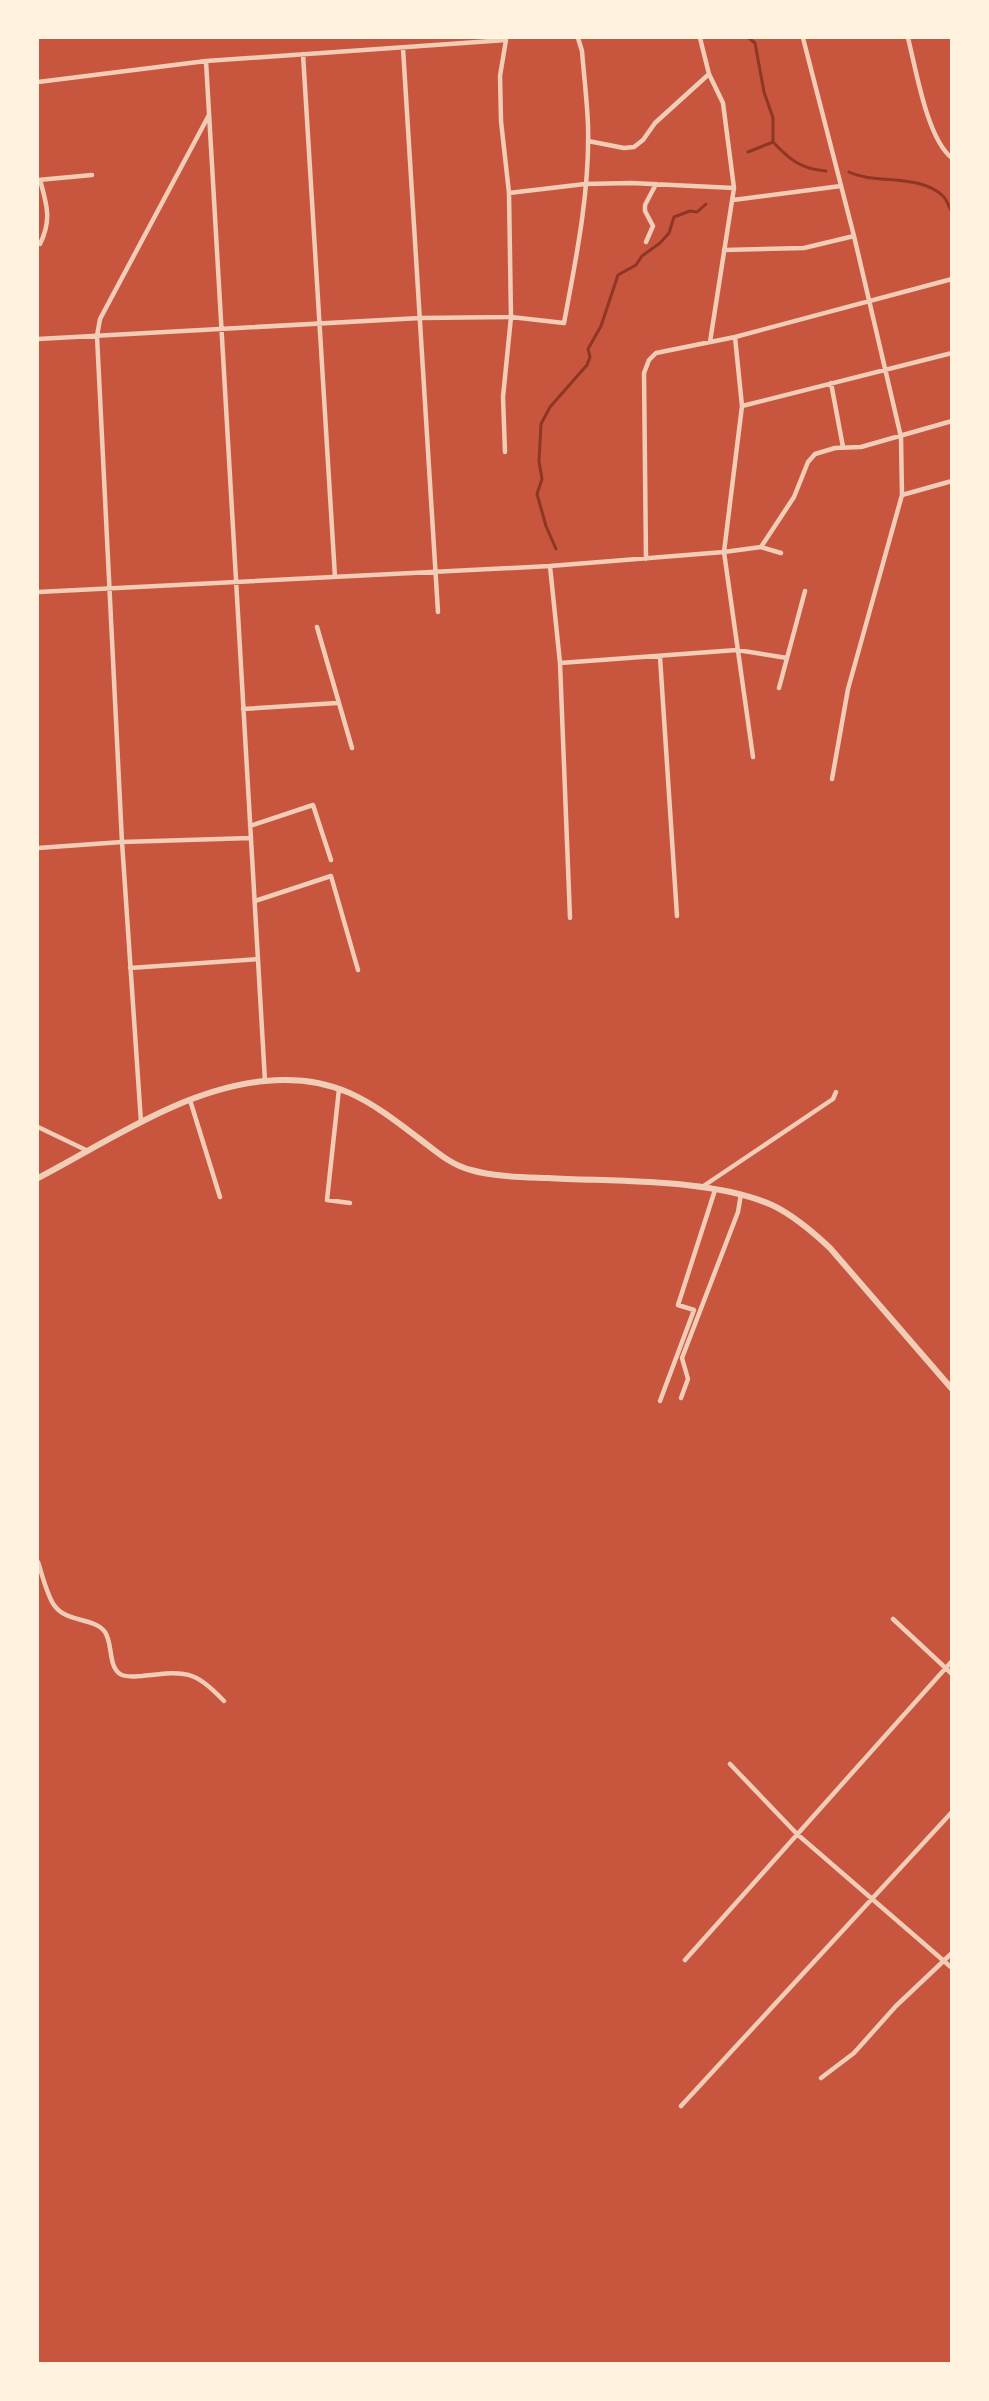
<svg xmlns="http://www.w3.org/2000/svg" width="989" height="2401" font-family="Inter,sans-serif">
	<rect width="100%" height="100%" fill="#c8553d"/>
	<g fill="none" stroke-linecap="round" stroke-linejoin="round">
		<path stroke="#8f3625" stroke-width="3" d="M 749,38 L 755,43 L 764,92 L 773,118 L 773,142 C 790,160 801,169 826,171
			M 748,152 L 773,142
			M 849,172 C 877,185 918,173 943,196 C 947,200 949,207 952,212
			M 556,549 L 546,526 L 537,494 L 542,479 L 539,461 L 541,424 L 550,407 L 587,365 L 590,357 L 588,349 L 601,326 L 618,275 L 636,265 L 642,256 L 660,243 L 669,233 L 674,217 L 690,211 L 697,212 L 706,204"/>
		<path stroke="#f1ccb7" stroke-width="4.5" d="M 700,38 L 709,74 L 723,103 L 734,188 L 710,342
			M 803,38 L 854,236 L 901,437 L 902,495 L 848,689 L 832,779
			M 908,38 C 916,69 927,139 952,158
			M 403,48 L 438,612
			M 303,54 L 335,577
			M 206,61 L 265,1081
			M 38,82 L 206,61 L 506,40
			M 588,141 L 624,148 L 634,147 L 643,140 L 655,123 L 709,74
			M 38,180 L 92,175
			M 40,180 C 47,205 52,220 40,244
			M 509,193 L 585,184 L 631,183 L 734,188
			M 733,200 L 841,186
			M 646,242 L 653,226 L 645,211 L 645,205 L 656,184
			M 724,250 L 804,248 L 854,236
			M 735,337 L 742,406 L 724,552 L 753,757
			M 38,339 L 420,318 L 511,317 L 564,323 C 576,259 590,191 588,125 C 587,100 584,76 582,51 L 578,38
			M 831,383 L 843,447
			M 742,406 L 952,353
			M 505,452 L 503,397 L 511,317 L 509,193 L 501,121 L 500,76 L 506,40
			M 902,495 L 952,481
			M 761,547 L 794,497 L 808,462 L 815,454 L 835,448 L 861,447 L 952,421
			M 646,559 L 644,373 L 649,360 L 656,353 L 735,337 L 952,279
			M 550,566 L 560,663 L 570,918
			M 38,592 L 550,566 L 724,552 L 761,547 L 781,553
			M 317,627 L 352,748
			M 660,657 L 677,916
			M 560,663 L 737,650 L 787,658
			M 779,688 L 805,591
			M 243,709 L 337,703
			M 250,826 L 313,805 L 331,860
			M 38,848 L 122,842 L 251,838
			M 255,901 L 331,876 L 358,970
			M 130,968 L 258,959
			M 339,1089 L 327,1200 L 350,1203
			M 190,1100 L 220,1197
			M 141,1122 L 122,842 L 97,336 L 100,319 L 209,115
			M 38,1127 L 88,1151
			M 702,1187 L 833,1099 L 836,1092
			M 681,1398 L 688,1379 L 682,1358 L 738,1212 L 741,1194
			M 660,1401 L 694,1310 L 678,1305 L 715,1190
			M 38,1562 C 42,1574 47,1595 54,1605 C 66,1623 94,1617 105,1632 C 113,1644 108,1666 120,1674 C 126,1678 136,1676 142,1676 C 185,1671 193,1669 224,1701
			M 893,1619 L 952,1674
			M 730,1764 L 797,1834 L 952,1968
			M 685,1960 L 952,1661
			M 821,2078 L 854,2053 L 896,2006 L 952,1953
			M 681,2106 L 952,1812"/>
		<path stroke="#f1ccb7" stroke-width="6" d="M 38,1178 C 109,1141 183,1089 265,1081 C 334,1074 369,1100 421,1140 C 437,1152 451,1165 471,1170 C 495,1177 523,1177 548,1178 C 615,1182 711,1178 772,1205 C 793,1215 813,1232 830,1248 L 952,1389"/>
	</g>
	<rect width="989" height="2401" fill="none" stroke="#fff3e0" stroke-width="78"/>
</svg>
